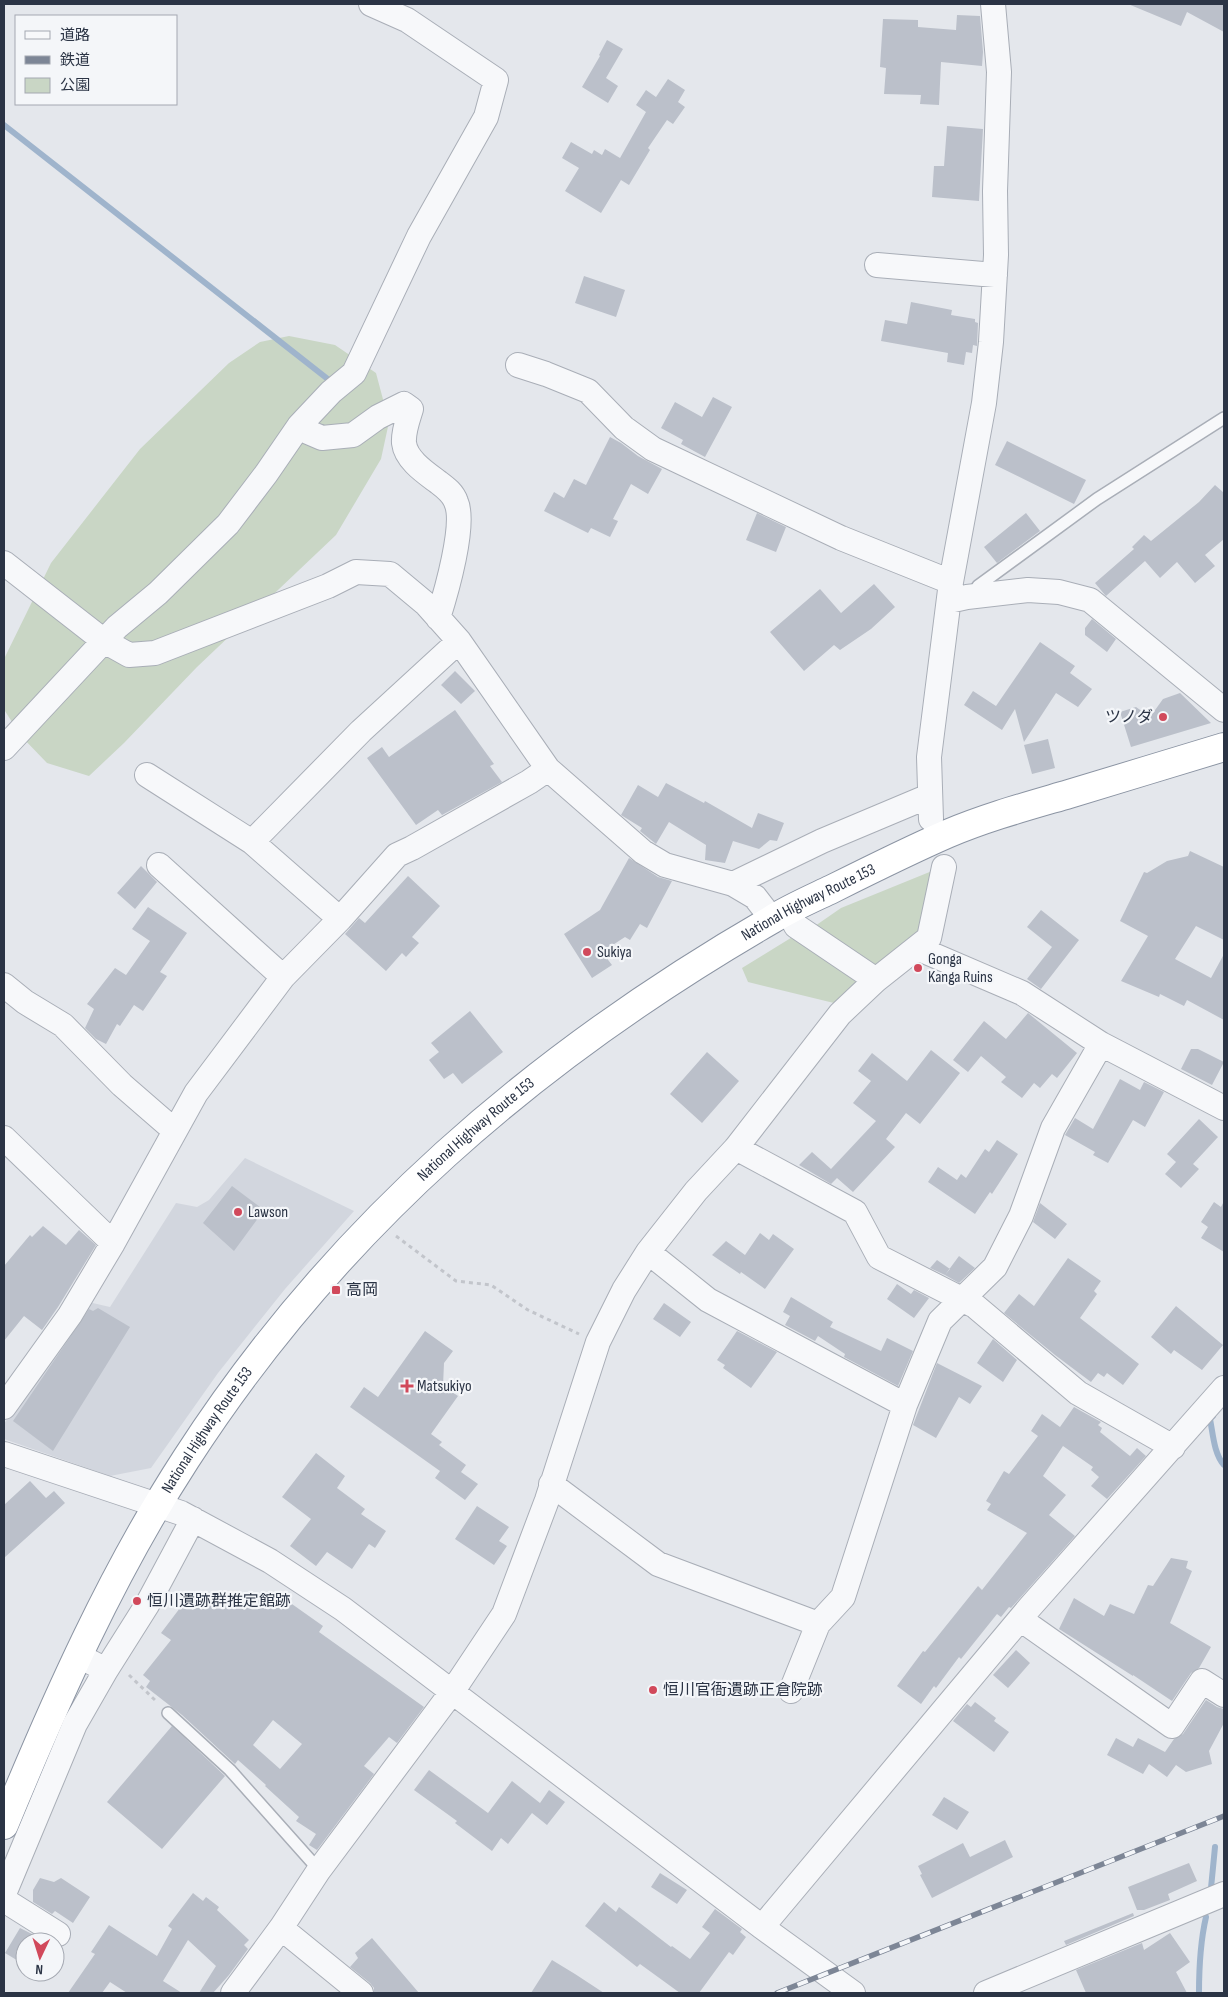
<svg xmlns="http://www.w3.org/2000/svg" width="1228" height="1997" font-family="'Sofia Sans Condensed','Noto Sans JP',sans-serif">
	<rect width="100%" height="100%" fill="#e4e7ec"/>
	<path fill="#d2d6de" d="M 245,1158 L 354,1211 L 285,1289 L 218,1373 L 151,1468 L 110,1476 L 4,1439 L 4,1424 L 84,1301 L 110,1307 L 176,1203 L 197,1207 L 209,1200 Z"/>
	<path fill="#c9d6c5" d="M 289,336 L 335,345 L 376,373 L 389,422 L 381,459 L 336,535 L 197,667 L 124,743 L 89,776 L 47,763 L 21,736 L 5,711 L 4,659 L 51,563 L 140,449 L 229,363 L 260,342 Z
		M 932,871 L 921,928 L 875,969 L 815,926 L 841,908 Z
		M 794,936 L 854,973 L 858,983 L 838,1004 L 748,982 L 742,968 Z"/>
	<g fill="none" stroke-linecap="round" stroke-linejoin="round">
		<path stroke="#9fb4cc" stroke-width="6" d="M 4,125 L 329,380
			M 1213,1416 L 1210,1419 C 1213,1434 1214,1454 1224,1465
			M 1211,1888 L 1215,1847
			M 1199,1993 C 1199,1967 1200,1943 1206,1917"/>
	</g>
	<path fill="#bbc0ca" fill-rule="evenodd" d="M 1128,4 L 1224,4 L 1224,32 L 1187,12 L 1181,26 Z
		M 957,15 L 980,16 L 983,52 L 982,66 L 941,62 L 939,105 L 920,104 L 921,95 L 884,94 L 886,68 L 880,67 L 883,19 L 918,20 L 918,27 L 956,30 Z
		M 607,40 L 623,49 L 606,78 L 618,86 L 608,103 L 582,87 L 600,56 L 599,55 Z
		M 668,79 L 685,90 L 678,102 L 685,107 L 673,124 L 667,120 L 648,148 L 650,150 L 629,185 L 621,180 L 601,213 L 565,191 L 579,168 L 562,158 L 571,142 L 592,154 L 594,150 L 602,155 L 605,149 L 620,158 L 646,112 L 636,105 L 646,90 L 656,97 Z
		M 947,126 L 983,129 L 979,201 L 932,197 L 934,166 L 944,166 Z
		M 584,276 L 625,290 L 616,317 L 575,303 Z
		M 911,302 L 952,310 L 951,315 L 975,319 L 975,322 L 978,323 L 977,346 L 973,345 L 972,353 L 966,352 L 964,365 L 947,362 L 948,353 L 881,341 L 885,320 L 907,324 Z
		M 713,397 L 732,407 L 705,457 L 681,444 L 683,440 L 661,428 L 675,402 L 702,417 Z
		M 610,437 L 621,443 L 638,456 L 662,469 L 648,494 L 631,484 L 613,519 L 618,521 L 610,537 L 591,528 L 588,533 L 544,511 L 554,492 L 564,498 L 574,479 L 586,485 Z
		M 1007,441 L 1086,480 L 1074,504 L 995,465 Z
		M 1215,485 L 1224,493 L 1224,539 L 1205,555 L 1215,566 L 1195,583 L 1177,562 L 1160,578 L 1145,561 L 1106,596 L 1105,595 L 1095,583 L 1134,549 L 1132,547 L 1144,535 L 1151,541 L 1199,502 Z
		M 757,513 L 786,527 L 776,552 L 746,540 Z
		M 1026,513 L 1040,531 L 997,563 L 984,547 Z
		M 874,584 L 895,607 L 871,629 L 840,650 L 834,645 L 804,671 L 770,632 L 820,589 L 841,613 Z
		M 1092,619 L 1116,639 L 1107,652 L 1085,635 L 1085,628 Z
		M 1040,642 L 1075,666 L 1070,673 L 1092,689 L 1078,707 L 1056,693 L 1024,742 L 1015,709 L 1002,730 L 964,705 L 973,691 L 996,706 Z
		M 455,671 L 475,691 L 461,704 L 441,685 Z
		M 1180,693 L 1211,723 L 1131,747 L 1120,712 L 1136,707 L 1150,717 L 1163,699 Z
		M 455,710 L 494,764 L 490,766 L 502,782 L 442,815 L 438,810 L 416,825 L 367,758 L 382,747 L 389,757 Z
		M 1048,739 L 1055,768 L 1032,774 L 1024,745 Z
		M 666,783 L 704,803 L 705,801 L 752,828 L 758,813 L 784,823 L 777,841 L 770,840 L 759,849 L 733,841 L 725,863 L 705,860 L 706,845 L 669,822 L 656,844 L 640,831 L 642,828 L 621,815 L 638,785 L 658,797 Z
		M 1190,851 L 1224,867 L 1224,940 L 1196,926 L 1175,959 L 1211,978 L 1224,954 L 1224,1020 L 1187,1000 L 1184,1006 L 1160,994 L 1159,997 L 1121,981 L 1148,936 L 1120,921 L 1144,872 L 1147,873 L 1167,861 L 1188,856 Z
		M 629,858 L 658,877 L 672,881 L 647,928 L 640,924 L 630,940 L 625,937 L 602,952 L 612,965 L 592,978 L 564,934 L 600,910 Z
		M 141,866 L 157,882 L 135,909 L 117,893 Z
		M 408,876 L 440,906 L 412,937 L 419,943 L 406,957 L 402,953 L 386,971 L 345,934 L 359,918 L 365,923 Z
		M 148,907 L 187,933 L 160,972 L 167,976 L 143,1011 L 134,1005 L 120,1026 L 117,1024 L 106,1044 L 96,1039 L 85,1028 L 94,1009 L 87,1004 L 115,968 L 126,975 L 150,941 L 132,929 Z
		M 1041,910 L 1079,940 L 1041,989 L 1027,979 L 1052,947 L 1027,927 Z
		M 470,1011 L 503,1052 L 462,1084 L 453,1073 L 444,1079 L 429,1060 L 439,1052 L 431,1043 Z
		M 1028,1013 L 1077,1053 L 1057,1078 L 1052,1074 L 1040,1088 L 1034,1083 L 1022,1098 L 1001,1082 L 1006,1077 L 981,1056 L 968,1072 L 953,1060 L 984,1021 L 1006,1039 Z
		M 1191,1049 L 1198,1049 L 1224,1062 L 1212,1085 L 1181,1069 Z
		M 931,1050 L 960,1073 L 920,1124 L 906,1113 L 886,1139 L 895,1147 L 853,1192 L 837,1178 L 831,1184 L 799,1165 L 812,1152 L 831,1169 L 876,1121 L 853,1103 L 871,1081 L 858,1071 L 872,1053 L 907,1081 Z
		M 707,1052 L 739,1081 L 702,1123 L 670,1094 Z
		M 1120,1079 L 1140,1090 L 1144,1082 L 1164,1092 L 1145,1127 L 1133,1120 L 1108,1163 L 1093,1155 L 1095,1152 L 1065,1135 L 1075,1118 L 1093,1129 Z
		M 1199,1119 L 1218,1137 L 1193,1164 L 1199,1169 L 1181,1188 L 1165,1174 L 1176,1162 L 1167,1154 Z
		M 997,1140 L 1018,1154 L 992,1194 L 990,1192 L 975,1214 L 928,1182 L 938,1167 L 957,1180 L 961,1174 L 966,1178 L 985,1149 L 989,1152 Z
		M 232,1186 L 264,1210 L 234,1251 L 203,1223 Z
		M 1224,1201 L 1224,1252 L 1201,1238 L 1208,1227 L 1201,1222 L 1214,1202 L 1221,1207 Z
		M 1040,1203 L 1067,1224 L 1055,1239 L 1033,1222 Z
		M 43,1226 L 66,1245 L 79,1230 L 96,1245 L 58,1307 L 42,1330 L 24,1316 L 4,1341 L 4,1266 L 30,1235 L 32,1237 Z
		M 760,1233 L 769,1240 L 773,1234 L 794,1249 L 765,1289 L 741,1272 L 740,1274 L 712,1255 L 726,1241 L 745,1255 Z
		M 959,1256 L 975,1268 L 959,1283 L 945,1275 Z
		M 1068,1258 L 1101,1281 L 1094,1291 L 1097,1294 L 1080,1318 L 1139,1364 L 1123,1385 L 1107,1373 L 1104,1377 L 1098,1373 L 1091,1382 L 1055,1355 L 1004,1313 L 1019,1294 L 1034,1306 Z
		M 937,1260 L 950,1269 L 945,1275 L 930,1268 Z
		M 897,1284 L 911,1294 L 914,1290 L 929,1298 L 914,1318 L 887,1299 Z
		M 791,1297 L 833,1322 L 830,1327 L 881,1351 L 887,1338 L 913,1351 L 898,1386 L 844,1357 L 845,1354 L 818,1336 L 815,1341 L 785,1325 L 790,1316 L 783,1312 Z
		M 664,1303 L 691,1322 L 680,1337 L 653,1319 Z
		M 1176,1306 L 1223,1345 L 1202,1370 L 1174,1350 L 1171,1354 L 1151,1337 Z
		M 98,1308 L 130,1327 L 53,1451 L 13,1421 L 89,1309 L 93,1311 Z
		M 425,1331 L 453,1351 L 444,1363 L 443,1386 L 458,1396 L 431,1434 L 442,1442 L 439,1445 L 466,1465 L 461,1472 L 478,1484 L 465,1500 L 435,1478 L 440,1471 L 350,1407 L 364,1387 L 378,1397 Z
		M 737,1331 L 777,1352 L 751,1388 L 723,1368 L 725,1365 L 717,1360 Z
		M 993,1339 L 1017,1360 L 1003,1382 L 977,1363 Z
		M 937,1363 L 982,1386 L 970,1404 L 959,1397 L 936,1438 L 913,1425 Z
		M 1074,1407 L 1101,1422 L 1098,1425 L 1102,1428 L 1100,1432 L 1130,1456 L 1137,1448 L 1146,1456 L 1107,1499 L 1091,1486 L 1099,1477 L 1091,1470 L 1093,1467 L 1063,1446 L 1043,1476 L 1066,1495 L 1049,1515 L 1075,1536 L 1011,1608 L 1009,1607 L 1001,1617 L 997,1614 L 961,1659 L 959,1657 L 936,1688 L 934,1686 L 921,1704 L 897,1686 L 923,1651 L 925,1652 L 978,1586 L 982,1590 L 1027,1533 L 987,1510 L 991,1504 L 986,1501 L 1004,1471 L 1009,1474 L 1038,1436 L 1031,1431 L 1042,1414 L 1060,1427 Z
		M 316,1453 L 345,1476 L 337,1488 L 365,1509 L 361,1514 L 386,1531 L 375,1548 L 369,1544 L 352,1569 L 327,1552 L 316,1566 L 290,1546 L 311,1519 L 282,1497 Z
		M 30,1481 L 46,1498 L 54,1491 L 65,1503 L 4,1558 L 4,1505 Z
		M 477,1506 L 509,1527 L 499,1541 L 507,1546 L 494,1565 L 455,1539 Z
		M 1171,1558 L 1188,1561 L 1186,1568 L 1192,1571 L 1170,1623 L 1211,1647 L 1199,1668 L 1191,1673 L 1172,1701 L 1133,1675 L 1133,1676 L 1059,1629 L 1074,1598 L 1104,1616 L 1110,1604 L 1134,1614 L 1148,1585 L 1153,1586 Z
		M 230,1591 L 251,1605 L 257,1594 L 276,1606 L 282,1597 L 323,1626 L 319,1632 L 424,1707 L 397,1743 L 389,1737 L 364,1766 L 374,1774 L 317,1850 L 309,1845 L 316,1834 L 296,1821 L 299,1817 L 265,1786 L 266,1785 L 238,1760 L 235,1764 L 182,1715 L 146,1687 L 150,1681 L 143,1675 L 171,1640 L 161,1633 L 183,1604 L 193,1610 L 203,1595 L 215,1603 L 221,1593 L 227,1597 ZM 273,1720 L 302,1744 L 280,1769 L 253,1745 Z
		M 1016,1650 L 1030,1663 L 1008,1688 L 993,1675 Z
		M 1206,1700 L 1217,1707 L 1224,1709 L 1224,1723 L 1209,1751 L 1212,1764 L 1186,1772 L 1176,1765 L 1167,1777 L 1149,1764 L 1143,1774 L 1107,1755 L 1116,1738 L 1133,1747 L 1138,1738 L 1165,1752 L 1174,1739 L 1183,1734 Z
		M 975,1702 L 996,1718 L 994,1721 L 1009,1732 L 994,1752 L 953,1721 L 967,1704 L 971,1707 Z
		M 172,1726 L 225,1776 L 162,1849 L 107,1802 Z
		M 429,1770 L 488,1813 L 512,1781 L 540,1803 L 549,1790 L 565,1802 L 547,1825 L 532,1813 L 508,1844 L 501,1838 L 492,1851 L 455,1823 L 457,1821 L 414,1790 Z
		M 944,1797 L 969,1812 L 957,1830 L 932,1815 Z
		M 1005,1840 L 1013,1857 L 932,1898 L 920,1875 L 922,1874 L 918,1866 L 963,1843 L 970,1857 Z
		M 1189,1863 L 1197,1881 L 1168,1894 L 1170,1900 L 1144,1910 L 1137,1910 L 1128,1887 Z
		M 660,1873 L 687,1890 L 677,1904 L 651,1887 Z
		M 40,1878 L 54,1882 L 61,1878 L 90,1897 L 73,1923 L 55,1911 L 52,1914 L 33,1902 L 33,1890 Z
		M 193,1893 L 203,1901 L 206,1897 L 219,1907 L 217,1910 L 249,1940 L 244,1945 L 248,1949 L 229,1975 L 213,1993 L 199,1993 L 216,1966 L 188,1940 L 163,1981 L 182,1993 L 127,1993 L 110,1982 L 102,1993 L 68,1993 L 95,1954 L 91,1952 L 109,1925 L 157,1956 L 172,1929 L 168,1926 Z
		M 604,1902 L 616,1912 L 619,1907 L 671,1947 L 672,1946 L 690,1959 L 710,1933 L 702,1927 L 715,1909 L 742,1929 L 740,1932 L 746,1937 L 733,1955 L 729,1952 L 699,1993 L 680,1993 L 640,1964 L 637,1967 L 585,1926 Z
		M 1133,1913 L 1134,1916 L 1066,1945 L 1064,1941 Z
		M 20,1928 L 32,1934 L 31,1935 L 42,1942 L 25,1942 L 25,1965 L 5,1953 Z
		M 1170,1933 L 1190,1962 L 1176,1972 L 1187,1993 L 1086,1993 L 1076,1970 L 1142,1943 L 1144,1950 Z
		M 372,1938 L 419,1993 L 374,1993 L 374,1988 L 370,1983 L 350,1967 L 358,1958 L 355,1953 Z
		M 552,1960 L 575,1974 L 604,1993 L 531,1993 Z"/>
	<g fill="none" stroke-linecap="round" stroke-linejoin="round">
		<defs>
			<path id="service" d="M 974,594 L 978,586 L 1097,499 L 1224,418
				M 168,1713 L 230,1770 L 319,1870"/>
			<path id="minor" d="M 877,265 L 995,275
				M 518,365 L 546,374 L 588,391 L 624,428 L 653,449 L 841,538 L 951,582
				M 299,426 L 308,432 L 322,438 L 353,435 L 378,417 L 404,404 L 411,409 C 408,419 403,432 404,443 C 406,460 426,473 438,482 C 446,488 453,493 456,502 C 466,524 446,593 438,618
				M 4,563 L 104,641 L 129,655 L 155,653 L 328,586 L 356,572 L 390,574 L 426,604 L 459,641 L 548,769 L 643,852 L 665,865 L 733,884 L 755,897 L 772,919
				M 949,601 L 967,597 L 1028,590 L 1059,592 L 1090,600 L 1224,710
				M 4,748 L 117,627 L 158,593 L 228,524 L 266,474 L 299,426 L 331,392 L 354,373 L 419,236 L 486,117 L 496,80 L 407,20 L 371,4
				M 147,775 L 252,842 L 340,919
				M 931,819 L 929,757 L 951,582 L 984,403 L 991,342 L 996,255 L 995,191 L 999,72 L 993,4
				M 252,842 L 361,731 L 459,641
				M 159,865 L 283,977
				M 733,884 L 822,841 L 929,796
				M 788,911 L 796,926 L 876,980
				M 917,948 L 1022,993 L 1101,1044 L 1224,1108
				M 4,985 L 25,1002 L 63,1025 L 122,1085 L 175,1131
				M 4,1138 L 113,1243
				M 736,1148 L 855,1212 L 879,1257 L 975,1306 L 1078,1393 L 1173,1447
				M 648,1252 L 708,1300 L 905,1405
				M 4,1407 L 70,1315 L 113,1243 L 196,1093 L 283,977 L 340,919 L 397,855 L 412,848 L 529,782 L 548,769
				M 4,1454 L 181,1513 L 270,1561 L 343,1609 L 762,1927 L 853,1993
				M 551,1484 L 658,1564 L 818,1624 L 843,1597 L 905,1405 L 940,1321 L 995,1267 L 1021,1216 L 1053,1128 L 1101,1044
				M 1020,1619 L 1172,1726 L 1202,1681 L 1224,1695
				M 106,1670 L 147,1605 L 193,1519
				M 791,1691 L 818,1624
				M 4,1894 L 75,1724 L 106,1670 L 79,1656
				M 4,1900 L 58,1934
				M 762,1927 L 1030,1607 L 1224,1388
				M 281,1928 L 361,1993
				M 233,1993 L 281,1928 L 319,1870 L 452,1692 L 504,1614 L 547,1500 L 598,1342 L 624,1290 L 648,1252 L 696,1191 L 736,1148 L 840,1014 L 876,980 L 929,938 L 944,867
				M 986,1993 L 1224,1894"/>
			<g id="trunk">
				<path id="s1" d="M 4,1825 C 56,1699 112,1573 186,1459 C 335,1228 534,1057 771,920 C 790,908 811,899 832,889 C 870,870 908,851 947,834 C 987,817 1028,806 1069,794 C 1121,778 1172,763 1224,747"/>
			</g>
		</defs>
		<use href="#service" stroke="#a9aeb7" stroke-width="14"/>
		<use href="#minor" stroke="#a9aeb7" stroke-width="26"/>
		<use href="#trunk" stroke="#8b94a3" stroke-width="30"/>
		<path stroke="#c2c5cb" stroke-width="3" stroke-dasharray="4 4" stroke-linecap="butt" d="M 396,1236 L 456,1281 L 491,1285 L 528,1310 L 579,1334
			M 129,1675 L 157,1702"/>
		<use href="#service" stroke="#f7f8fa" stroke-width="11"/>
		<use href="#minor" stroke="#f7f8fa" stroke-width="24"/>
		<use href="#trunk" stroke="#fff" stroke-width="28"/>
		<defs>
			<path id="rail" d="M 777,1993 L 1224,1816"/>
		</defs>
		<use href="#rail" stroke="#7d8696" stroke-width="5.5"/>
		<use href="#rail" stroke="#f4f6f9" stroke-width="4" stroke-dasharray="11" stroke-linecap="butt"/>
	</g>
	<g fill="#d1495b" stroke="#f4f6f9" stroke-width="2">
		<circle cx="1163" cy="717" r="5"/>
		<circle cx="587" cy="952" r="5"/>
		<circle cx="918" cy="968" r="5"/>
		<circle cx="238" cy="1212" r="5"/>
		<rect x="331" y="1285" width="10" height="10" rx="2.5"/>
		<path d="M404.5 1378.5h5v5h5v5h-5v5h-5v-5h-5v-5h5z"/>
		<circle cx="137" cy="1601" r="5"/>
		<circle cx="653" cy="1690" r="5"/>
	</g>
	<g text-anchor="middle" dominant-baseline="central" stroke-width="4.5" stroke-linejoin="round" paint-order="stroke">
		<g font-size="16" fill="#2b3445" stroke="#f4f6f9" text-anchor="start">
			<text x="1153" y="717" text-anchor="end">ツノダ</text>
			<text x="597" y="952">Sukiya</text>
			<text x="928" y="959">Gonga<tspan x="928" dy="18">Kanga Ruins</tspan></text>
			<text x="248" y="1212">Lawson</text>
			<text x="346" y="1290">高岡</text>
			<text x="417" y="1386">Matsukiyo</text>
			<text x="147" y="1601">恒川遺跡群推定館跡</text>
			<text x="663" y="1690">恒川官衙遺跡正倉院跡</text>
		</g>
		<g font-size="16" fill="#2b3445" stroke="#f4f6f9">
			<text stroke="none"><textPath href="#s1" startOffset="1254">National Highway Route 153</textPath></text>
			<text stroke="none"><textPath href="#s1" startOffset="850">National Highway Route 153</textPath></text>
			<text stroke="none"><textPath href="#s1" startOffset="445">National Highway Route 153</textPath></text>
		</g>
	</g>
	<rect width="1228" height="1997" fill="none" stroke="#2b3445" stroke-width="10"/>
	<rect x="15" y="15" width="162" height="90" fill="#f4f6f9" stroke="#a4a8b1"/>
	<rect x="25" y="31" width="25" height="8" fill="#f7f8fa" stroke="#a4a8b1"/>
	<text x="60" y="40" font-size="15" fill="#2b3445">道路</text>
	<rect x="25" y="56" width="25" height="8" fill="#7d8696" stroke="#a4a8b1"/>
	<text x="60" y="65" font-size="15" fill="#2b3445">鉄道</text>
	<rect x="25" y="78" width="25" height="15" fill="#c9d6c5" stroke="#a4a8b1"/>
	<text x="60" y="90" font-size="15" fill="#2b3445">公園</text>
	<g transform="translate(40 1957) rotate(184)"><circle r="24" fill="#f4f6f9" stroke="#a4a8b1"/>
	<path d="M0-4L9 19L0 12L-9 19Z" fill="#d1495b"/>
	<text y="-8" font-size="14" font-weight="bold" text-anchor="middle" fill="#2b3445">N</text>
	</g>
</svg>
